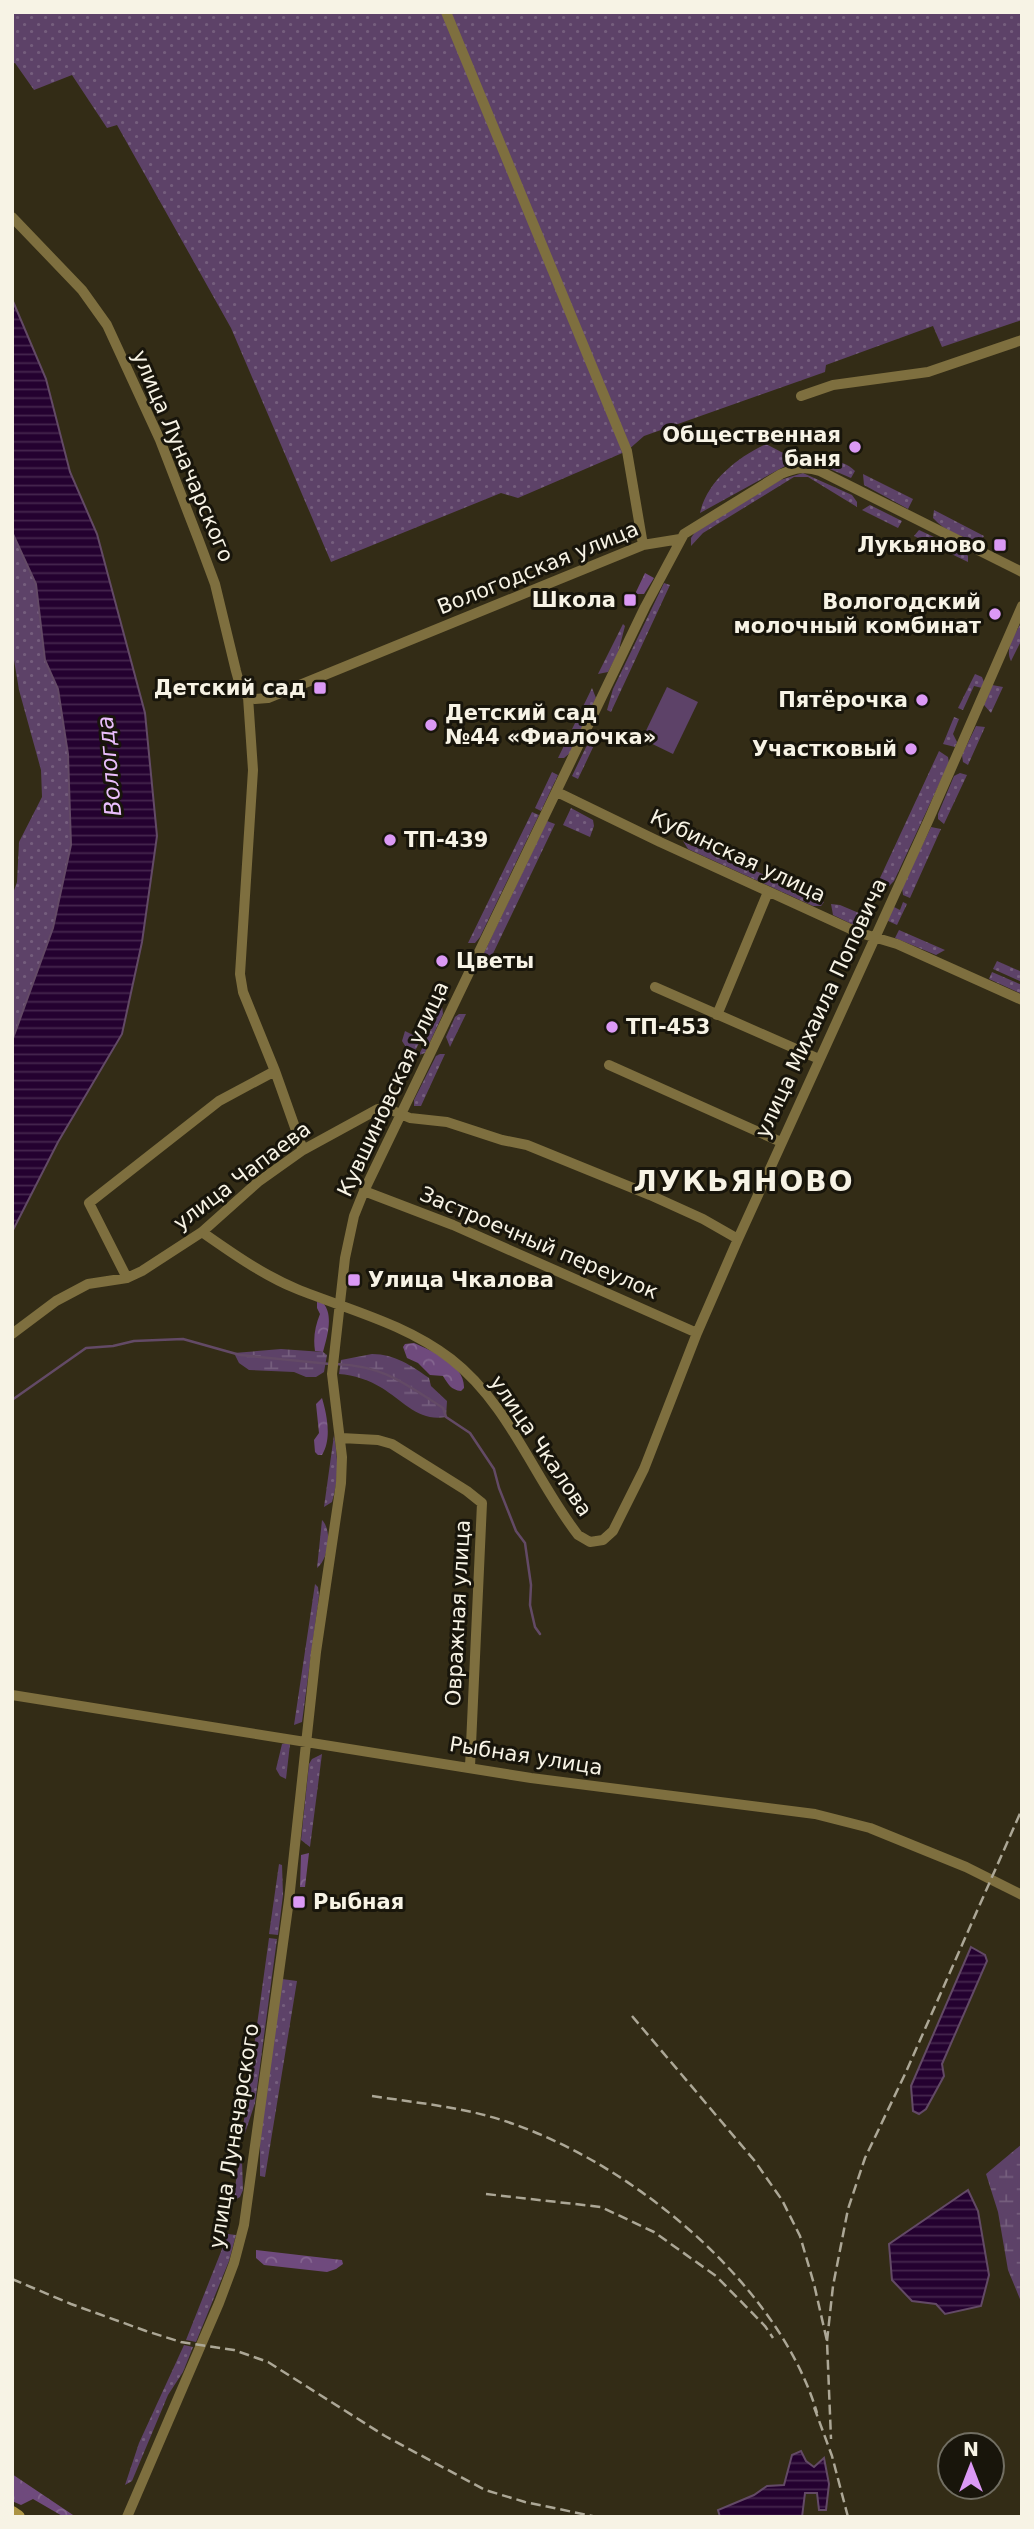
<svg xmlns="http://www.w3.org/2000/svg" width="1034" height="2529" font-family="'DejaVu Sans',sans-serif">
	<defs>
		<pattern id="grass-dots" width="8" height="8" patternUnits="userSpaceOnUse" patternTransform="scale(1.75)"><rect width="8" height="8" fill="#5d4268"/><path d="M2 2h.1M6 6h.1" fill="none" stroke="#755e7d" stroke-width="1.8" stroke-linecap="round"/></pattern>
		<pattern id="forest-crowns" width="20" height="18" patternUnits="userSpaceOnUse" patternTransform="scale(1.75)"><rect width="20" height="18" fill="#6f4a7d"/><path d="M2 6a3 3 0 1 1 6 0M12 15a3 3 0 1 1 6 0" fill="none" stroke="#84658f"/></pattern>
		<pattern id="wetland-marsh" width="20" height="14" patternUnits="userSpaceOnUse" patternTransform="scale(1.75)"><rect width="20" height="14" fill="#5d4268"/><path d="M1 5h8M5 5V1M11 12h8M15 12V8" fill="none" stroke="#755e7d"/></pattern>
		<pattern id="water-rules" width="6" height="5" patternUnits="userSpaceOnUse" patternTransform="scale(1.75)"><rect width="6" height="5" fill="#240130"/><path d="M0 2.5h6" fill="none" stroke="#45264e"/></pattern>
	</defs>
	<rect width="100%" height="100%" fill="#332c16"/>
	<path fill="url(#grass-dots)" d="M 12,12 L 1022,12 L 1022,320 L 942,347 L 933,326 L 826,365 L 825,372 L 644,436 L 627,451 L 518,498 L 501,493 L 331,562 L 231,328 L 117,125 L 107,128 L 72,75 L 34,90 L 15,63 L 12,64 Z
		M 766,444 L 787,455 L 790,460 L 787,465 L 700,513 C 707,481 738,457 766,444 Z
		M 828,460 C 838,460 848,464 855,471 L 851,478 L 823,466 Z
		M 803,473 L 852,495 L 857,502 L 857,507 L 808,477 L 794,477 L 703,533 L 691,546 L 691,538 L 695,532 L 780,480 Z
		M 863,474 L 913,499 L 908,509 L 864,485 Z
		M 870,505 L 902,521 L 898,528 L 862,510 Z
		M 934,510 L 984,536 L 980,542 C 963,537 945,532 933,518 Z
		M 919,530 L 964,551 L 968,556 L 968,562 L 914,536 Z
		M 12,532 L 36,584 L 45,660 L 58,689 L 68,754 L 71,845 L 53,928 L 12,1041 L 12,896 L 17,882 L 19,842 L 42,797 L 41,770 L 19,690 L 12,648 Z
		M 664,583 L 670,585 L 611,712 L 607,710 L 613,689 Z
		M 1022,621 L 1022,639 L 1011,661 C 1004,648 1016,633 1022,621 Z
		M 623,624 L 625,626 L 618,653 L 608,672 L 598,674 Z
		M 975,674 L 982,677 L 984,682 L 982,688 L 974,686 L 963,710 L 958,708 Z
		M 992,685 L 1003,687 L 991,713 L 984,705 Z
		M 592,688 L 596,698 L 570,753 L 564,758 L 558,758 Z
		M 954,717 L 959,719 L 953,734 L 957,742 L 955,747 L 943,744 Z
		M 976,726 L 985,727 L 968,765 L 963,762 L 962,755 Z
		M 596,737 L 597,739 L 578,779 L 572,776 L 586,747 Z
		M 939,751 L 948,757 L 949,763 L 894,881 L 889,886 L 881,885 L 880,878 Z
		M 552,772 L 558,775 L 541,811 L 535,808 Z
		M 960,773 L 967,775 L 944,824 L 938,819 L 938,814 L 954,776 Z
		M 571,808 L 593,820 L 594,826 L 590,837 L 563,825 Z
		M 532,812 L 539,815 L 480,937 L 475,943 L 468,943 Z
		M 547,821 L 555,824 L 488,964 L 480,961 Z
		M 931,827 L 941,829 L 910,898 L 903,895 L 902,887 Z
		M 683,841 L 692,846 L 696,844 L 824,902 L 821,906 L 813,906 L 688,849 Z
		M 903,902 L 907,904 L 897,925 L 886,920 L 892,906 L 900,910 Z
		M 831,904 L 840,905 L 866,916 L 860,928 L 833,915 Z
		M 899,930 L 945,950 L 936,955 L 895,938 Z
		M 997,961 L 1022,972 L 1022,982 L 993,969 Z
		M 992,972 L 1022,985 L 1022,994 L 989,979 Z
		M 442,1006 L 443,1014 L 425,1053 L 419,1055 Z
		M 459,1014 L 466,1014 L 450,1047 L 446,1037 L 455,1017 Z
		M 405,1031 L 421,1039 L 413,1055 L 409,1052 L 402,1041 Z
		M 440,1054 L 445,1054 L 421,1106 L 414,1106 L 414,1100 L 436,1056 Z
		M 334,1435 C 338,1458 339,1480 332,1502 L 324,1507 Z
		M 322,1520 C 333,1531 328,1560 317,1568 Z
		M 315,1584 L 318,1587 L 319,1596 L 302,1722 L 294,1725 Z
		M 286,1743 L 290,1744 L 286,1779 L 280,1776 L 276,1769 L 282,1744 Z
		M 322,1754 L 310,1847 L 301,1840 L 309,1764 L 312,1759 Z
		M 279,1864 L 282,1865 L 283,1895 L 278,1935 L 269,1934 Z
		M 269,1938 L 277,1939 L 255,2103 L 245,2133 L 242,2134 Z
		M 282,1979 L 297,1981 L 265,2177 L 260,2176 L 260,2136 Z
		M 239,2161 L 242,2161 L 243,2190 L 240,2197 L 233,2201 Z
		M 228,2234 L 236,2235 L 229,2261 L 196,2342 L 186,2340 Z
		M 184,2345 L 193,2347 L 183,2372 L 168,2395 L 132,2481 L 125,2485 L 139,2443 Z"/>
	<path fill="url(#forest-crowns)" d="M 645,573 L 654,578 L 644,594 L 635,594 Z
		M 317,1302 L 323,1303 C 334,1315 327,1337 323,1352 L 315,1351 C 313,1338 315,1326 320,1314 L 317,1308 Z
		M 414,1343 C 432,1351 465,1364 464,1388 L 461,1391 C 451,1390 448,1384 443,1376 L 430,1375 L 418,1363 L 407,1358 L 403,1347 L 405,1344 Z
		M 322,1398 C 327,1415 332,1439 322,1455 L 318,1455 L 315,1452 L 314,1440 L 319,1433 L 316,1404 Z
		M 309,1853 L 305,1887 L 300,1887 L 301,1855 Z
		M 256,2250 L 342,2260 L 343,2264 L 336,2269 L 327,2272 L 264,2265 L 256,2258 Z
		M 12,2474 L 76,2517 L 64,2517 L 33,2499 L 21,2505 L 12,2501 Z"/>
	<path fill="url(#wetland-marsh)" d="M 281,1349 L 323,1352 L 327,1355 L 324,1372 L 316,1377 L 306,1377 L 294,1372 L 249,1370 L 239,1363 L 234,1353 Z
		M 372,1354 C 395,1354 412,1366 429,1378 L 431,1386 L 447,1401 L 446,1417 C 419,1422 403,1401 382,1388 C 369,1380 354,1375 339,1374 L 341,1360 Z
		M 1022,2144 L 1022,2304 L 1008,2270 L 998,2212 L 986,2174 Z"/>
	<path fill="#5d4268" d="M 667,687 L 698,702 L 673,754 L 642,739 Z"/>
	<path fill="url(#water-rules)" stroke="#634a66" stroke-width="2" d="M 12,299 L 46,379 L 70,472 L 97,534 L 145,713 L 157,836 L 142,942 L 122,1034 L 58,1142 L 12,1232 L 12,1041 L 53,928 L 71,845 L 68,754 L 58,689 L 45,660 L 36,584 L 12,532 Z
		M 971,1947 L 985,1955 L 987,1961 L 942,2064 L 944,2076 L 926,2109 L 919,2114 L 913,2111 L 911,2086 Z
		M 968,2190 L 978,2211 L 989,2275 L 981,2306 L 945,2314 L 936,2304 L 912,2301 L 892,2280 L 889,2244 Z
		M 801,2451 L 806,2461 L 814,2467 L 824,2458 L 829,2484 L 826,2510 L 819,2510 L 817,2493 L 805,2493 L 802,2517 L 720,2517 L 718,2510 L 754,2495 L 767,2486 L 784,2485 L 792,2455 Z"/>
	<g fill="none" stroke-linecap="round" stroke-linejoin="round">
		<path stroke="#634a66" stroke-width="2.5" d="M 336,1364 C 384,1366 404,1383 443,1408 L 446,1417 L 470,1433 L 494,1469 L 499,1488 L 516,1531 L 525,1543 L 531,1585 L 530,1605 L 535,1627 L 540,1634
			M 12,1400 L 86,1348 L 113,1346 L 134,1341 L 183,1339 L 240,1355 L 330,1364"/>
		<path stroke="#7e6f3f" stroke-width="10" d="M 446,12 L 627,451 L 643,545
			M 12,217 L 82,290 L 107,325 L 160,440 L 199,541 L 215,584 L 236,671 L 241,689 L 248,697 L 253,770 L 240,974 L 243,992 L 275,1071 L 303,1150
			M 801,396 L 833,385 L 928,372 L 1022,340
			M 248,697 L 255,699 L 268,698 L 643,545 L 680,539
			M 557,792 L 660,842 L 857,932 L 897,944 L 1022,1000
			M 655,987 L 819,1059
			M 717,1015 L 768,892
			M 609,1065 L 781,1142
			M 364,1191 L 453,1225 L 697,1333
			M 202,1232 C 232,1253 263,1275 297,1289 C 349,1310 406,1324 451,1359 C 509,1404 534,1478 578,1535 L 590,1542 L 603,1540 L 613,1531 L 644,1469 L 697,1333 L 738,1239 L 929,819 L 1022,606
			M 127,1278 L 89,1203 L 219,1101 L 275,1071
			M 12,1334 L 56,1301 L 88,1284 L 127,1278 L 142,1271 L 202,1232 L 258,1182 L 303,1150 L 378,1109 L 391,1110 L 410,1118 L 447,1122 L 502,1140 L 527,1145 L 650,1195 L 703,1219 L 738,1239
			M 341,1438 L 378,1440 L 392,1444 L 467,1491 L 482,1503 L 470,1767
			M 12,1695 L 531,1778 L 815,1814 L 870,1828 L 966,1867 L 1022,1895
			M 127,2517 L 219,2303 L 234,2263 L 244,2225 L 289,1900 L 316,1652 L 341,1483 L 342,1457 L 332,1374 L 345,1258 L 354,1216 L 364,1191 L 645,607 L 684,534 L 781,474 C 795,468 806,466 820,471 L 1022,572"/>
		<path stroke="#ab9344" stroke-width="14" d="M 12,2513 L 18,2517"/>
		<path stroke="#aca796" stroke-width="2.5" stroke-dasharray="10 5" stroke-linecap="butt" d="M 632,2016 L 754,2160 L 782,2200 L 800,2236 L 814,2284 L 827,2341 L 831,2439
			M 372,2096 C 411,2102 451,2106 488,2116 C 620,2152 778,2280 817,2413
			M 486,2194 L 601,2207 L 654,2232 L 716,2276 L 765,2326 L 773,2338
			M 12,2279 L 71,2304 L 146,2331 L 181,2342 L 234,2350 L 268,2362 L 385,2436 L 485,2490 L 525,2502 L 597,2517
			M 827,2341 L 833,2286 L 848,2209 L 865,2158 L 906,2072 L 1022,1809
			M 814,2407 L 832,2456 L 848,2517"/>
	</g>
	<g fill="#db99f5" stroke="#18150b" stroke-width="2.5">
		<circle cx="855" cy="447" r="7"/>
		<rect x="993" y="538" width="14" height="14" rx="3.5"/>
		<rect x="623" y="593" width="14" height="14" rx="3.5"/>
		<circle cx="995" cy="614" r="7"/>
		<rect x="313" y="681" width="14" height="14" rx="3.5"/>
		<circle cx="922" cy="700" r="7"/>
		<circle cx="431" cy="725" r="7"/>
		<circle cx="911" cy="749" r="7"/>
		<circle cx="390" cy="840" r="7"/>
		<circle cx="442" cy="961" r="7"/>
		<circle cx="612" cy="1027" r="7"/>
		<rect x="347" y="1273" width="14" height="14" rx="3.5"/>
		<rect x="292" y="1895" width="14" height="14" rx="3.5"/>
	</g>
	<g text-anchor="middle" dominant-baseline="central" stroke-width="6" stroke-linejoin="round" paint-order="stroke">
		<g font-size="21" font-weight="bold" fill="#f7f3e5" stroke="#18150b" text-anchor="end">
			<text x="841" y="435">Общественная<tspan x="841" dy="24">баня</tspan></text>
			<text x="986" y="545">Лукьяново</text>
			<text x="616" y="600">Школа</text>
			<text x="981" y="602">Вологодский<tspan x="981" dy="24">молочный комбинат</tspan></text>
			<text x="306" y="688">Детский сад</text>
			<text x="908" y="700">Пятёрочка</text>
			<text x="445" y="713" text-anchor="start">Детский сад<tspan x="445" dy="24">№44 «Фиалочка»</tspan></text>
			<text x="897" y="749">Участковый</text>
			<text x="404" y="840" text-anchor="start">ТП-439</text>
			<text x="456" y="961" text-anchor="start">Цветы</text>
			<text x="626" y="1027" text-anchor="start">ТП-453</text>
			<text x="368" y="1280" text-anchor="start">Улица Чкалова</text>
			<text x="313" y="1902" text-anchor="start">Рыбная</text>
		</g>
		<g font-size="21" fill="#f7f3e5" stroke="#18150b">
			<text transform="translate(183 456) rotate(67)">улица Луначарского</text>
			<text transform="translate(538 568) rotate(-22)">Вологодская улица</text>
			<text transform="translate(738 856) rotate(25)">Кубинская улица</text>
			<text transform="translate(821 1008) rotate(-65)">улица Михаила Поповича</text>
			<text transform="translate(393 1089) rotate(-65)">Кувшиновская улица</text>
			<text transform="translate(242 1176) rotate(-37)">улица Чапаева</text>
			<text transform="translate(539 1243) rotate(23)">Застроечный переулок</text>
			<text transform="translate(541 1446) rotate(56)">улица Чкалова</text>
			<text transform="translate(458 1613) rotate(-87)">Овражная улица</text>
			<text transform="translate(526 1756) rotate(9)">Рыбная улица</text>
			<text transform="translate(234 2136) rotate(-81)">улица Луначарского</text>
		</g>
		<g font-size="23" font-style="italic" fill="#eabefc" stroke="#18150b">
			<text transform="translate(109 766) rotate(-95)">Вологда</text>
		</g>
		<g font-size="28" font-weight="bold" letter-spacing="2" fill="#f7f3e5" stroke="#18150b">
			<text x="744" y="1181">ЛУКЬЯНОВО</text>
		</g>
	</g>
	<rect width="1034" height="2529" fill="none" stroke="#f7f3e5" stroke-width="28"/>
	<g transform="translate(971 2466)"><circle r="33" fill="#18150b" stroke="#716e62" stroke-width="2"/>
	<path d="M0-5L12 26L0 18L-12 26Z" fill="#db99f5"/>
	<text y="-10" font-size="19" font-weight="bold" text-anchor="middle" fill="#f7f3e5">N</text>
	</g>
</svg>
